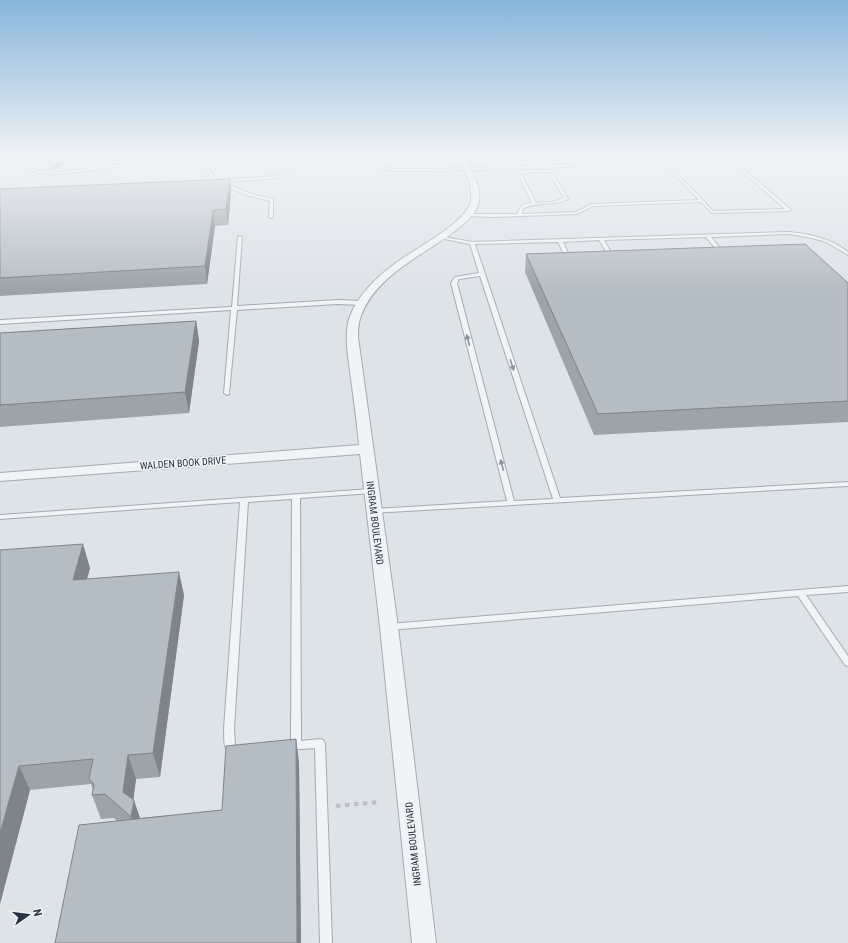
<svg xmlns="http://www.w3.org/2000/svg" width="848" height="943" font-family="'Roboto Condensed',sans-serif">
	<rect width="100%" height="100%" fill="#dee3e8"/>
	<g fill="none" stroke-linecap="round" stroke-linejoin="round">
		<defs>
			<path id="service" d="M 25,157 L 43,157 L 57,159 L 57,161 L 56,161 L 32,159 L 30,166 L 39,171 L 60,172 L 128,163 L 121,160 L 69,161 L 69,159 L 70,159 L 121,158 L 134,163 L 167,157 L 171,157 L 172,159 L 134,165 L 60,174 L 38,173 L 30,170 L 26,166 L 29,158 Z
				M 197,157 L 201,157 L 216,180 L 221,182 L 221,180 L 222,180 L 276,176 L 297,164 L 294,157 L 298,157 L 301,164 L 277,178 L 221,182 L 252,194 L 273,199 L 273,217 L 271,218 L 269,217 L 270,201 L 250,196 L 214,182 Z
				M 362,157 L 366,157 L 369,164 L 396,169 L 433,169 L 429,157 L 433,157 L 437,169 L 665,161 L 713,211 L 785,209 L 731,161 L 731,159 L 732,159 L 791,210 L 789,211 L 712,213 L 701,202 L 593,206 L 577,214 L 493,217 L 466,216 L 464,215 L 464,214 L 517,214 C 520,206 524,203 532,203 L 517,172 L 519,171 L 532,170 L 531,168 L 435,171 L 396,171 L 366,166 ZM 664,163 L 699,200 L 592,204 L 576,212 L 522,214 L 523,209 C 534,201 553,207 568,199 L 551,170 L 535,170 L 535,168 ZM 534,172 L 549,172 L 564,198 L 553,202 L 536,203 L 521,173 Z
				M 788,232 C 810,234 830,238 848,252 L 848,255 L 826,242 L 812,238 L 796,235 L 788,234 L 711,237 L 725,254 L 723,255 L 721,255 L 706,237 L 604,240 L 614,258 L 612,259 L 610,258 L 599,240 L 563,242 L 571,260 L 569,261 L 567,260 L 558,242 L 475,244 L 560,498 L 848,482 L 848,486 L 371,513 L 370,511 L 374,509 L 507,501 L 451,283 L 455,277 L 479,273 L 470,244 L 439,238 L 439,236 L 472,242 ZM 480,276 L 553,499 L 514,501 L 457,283 L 459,279 Z
				M 238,236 L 242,237 L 237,306 L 338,300 L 362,301 L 365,303 L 362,305 L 338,304 L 237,310 L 229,394 L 227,395 L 224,393 L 231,310 L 0,324 L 0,320 L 232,307 Z
				M 371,489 L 375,491 L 374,493 L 300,498 L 301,741 L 320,739 L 323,740 L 325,743 L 332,943 L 320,943 L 315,748 L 288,750 L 285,749 L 283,746 L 285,743 L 291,742 L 292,499 L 248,502 L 234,729 L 235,745 L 239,747 L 241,750 L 239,753 L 236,754 C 221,749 225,743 224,729 L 240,502 L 0,519 L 0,515 Z
				M 848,586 L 848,592 L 806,595 L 848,656 L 848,666 L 845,665 L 798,596 L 389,630 L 386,629 L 385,627 L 386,625 L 389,624 Z"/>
			<path id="minor" d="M 458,157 L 466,157 C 472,171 481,186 479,201 C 477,214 465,223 455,231 C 422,256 376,275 361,316 C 358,323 358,330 358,337 L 398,627 L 436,943 L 412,943 L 380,627 L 360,454 L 0,481 L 0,473 L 359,445 C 357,423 354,401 351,379 C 349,359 343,336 350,316 C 359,293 378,276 397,262 C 415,249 467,222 471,201 C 473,186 465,171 458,157 Z"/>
		</defs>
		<use href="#service" stroke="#a3abb2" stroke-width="2"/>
		<use href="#minor" stroke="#a3abb2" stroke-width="2"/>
		<path stroke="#bcc1c6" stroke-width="4" stroke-dasharray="4.5 4.5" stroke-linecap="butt" d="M 336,806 L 379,802"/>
		<use href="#service" fill="#f1f3f6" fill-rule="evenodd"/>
		<use href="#minor" fill="#f1f3f6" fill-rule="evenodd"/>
	</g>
	<path fill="#9ca3a9" d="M 47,157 L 68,158 L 68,161 L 56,170 L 51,170 Z
		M 230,179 L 231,194 L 228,225 L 215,226 L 207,284 L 0,296 L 0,189 Z
		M 526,254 L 848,283 L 848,422 L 594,435 L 525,272 Z
		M 196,321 L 199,341 L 189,413 L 0,427 L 0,333 Z
		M 0,550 L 90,568 L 87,579 L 184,595 L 160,777 L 136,779 L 133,800 L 140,818 L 222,810 L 296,739 L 299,763 L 301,943 L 117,821 L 114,818 L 101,819 L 92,795 L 93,790 L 91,784 L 30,790 L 0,904 Z"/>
	<path fill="#7f8489" d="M 64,157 L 73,157 L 68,158 L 68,161 L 56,170 L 55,165 Z
		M 230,179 L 231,194 L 228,225 L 226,209 Z
		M 213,210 L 215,226 L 207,284 L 205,266 Z
		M 196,321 L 199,341 L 189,413 L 185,392 Z
		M 83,544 L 90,568 L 80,604 L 73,580 Z
		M 179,572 L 184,595 L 160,777 L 153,753 Z
		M 296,739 L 299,763 L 301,943 L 297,943 Z
		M 128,755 L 136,779 L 132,810 L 134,800 L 142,824 L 139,841 L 123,792 Z
		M 19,766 L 30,790 L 0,904 L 0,833 Z"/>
	<path fill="#b5bdc4" stroke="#7f8489" d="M 47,157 L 64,157 L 55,165 L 49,164 Z
		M 230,179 L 226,209 L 213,210 L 205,266 L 0,278 L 0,189 Z
		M 805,244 L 848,283 L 848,401 L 598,414 L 526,254 Z
		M 196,321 L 185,392 L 0,405 L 0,333 Z
		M 83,544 L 73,580 L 179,572 L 153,753 L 128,755 L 123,792 L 134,800 L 131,817 L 105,794 L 92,795 L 94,784 L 89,779 L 93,759 L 19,766 L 0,833 L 0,550 Z
		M 296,739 L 297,943 L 55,943 L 79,825 L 222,810 L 226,746 Z"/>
	<defs><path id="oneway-solid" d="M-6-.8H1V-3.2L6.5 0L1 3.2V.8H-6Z"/></defs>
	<g fill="#8c939a">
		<use href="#oneway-solid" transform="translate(468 340) rotate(-105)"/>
		<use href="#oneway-solid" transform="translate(512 365) rotate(72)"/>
		<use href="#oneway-solid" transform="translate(502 465) rotate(-105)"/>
	</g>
	<linearGradient id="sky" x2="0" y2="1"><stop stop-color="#88b5db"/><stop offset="0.54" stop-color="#f0f2f5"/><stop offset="1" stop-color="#f0f2f5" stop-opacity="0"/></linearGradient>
	<rect width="848" height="290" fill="url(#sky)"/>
	<g text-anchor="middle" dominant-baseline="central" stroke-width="3.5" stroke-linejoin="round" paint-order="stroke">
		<g font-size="10" fill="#27333e" stroke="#edf2f5">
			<text transform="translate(183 463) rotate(-4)">WALDEN BOOK DRIVE</text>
			<text transform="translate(375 523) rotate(83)">INGRAM BOULEVARD</text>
			<text transform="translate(413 844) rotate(-96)">INGRAM BOULEVARD</text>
		</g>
	</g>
	<g transform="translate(28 915) rotate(76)" stroke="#edf2f5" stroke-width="3" paint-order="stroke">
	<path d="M0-3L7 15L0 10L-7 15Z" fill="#27333e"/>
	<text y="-6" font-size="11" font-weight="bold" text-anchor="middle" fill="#27333e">N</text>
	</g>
</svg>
